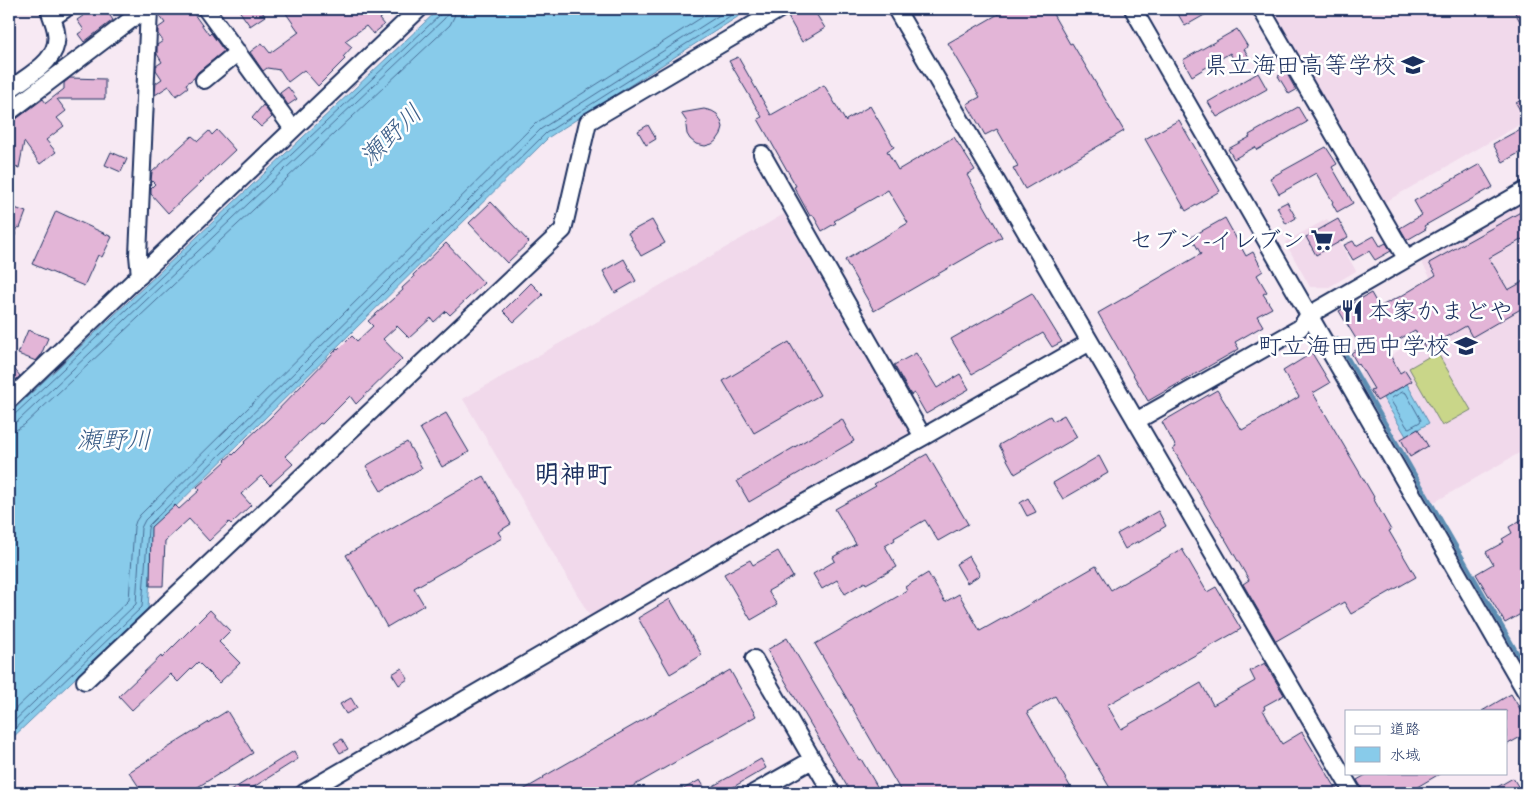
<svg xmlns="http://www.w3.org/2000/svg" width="1535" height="802" font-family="Caveat,'Klee One',sans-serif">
	<rect width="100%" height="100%" fill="#f7e9f3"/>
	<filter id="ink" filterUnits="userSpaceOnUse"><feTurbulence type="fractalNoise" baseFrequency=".02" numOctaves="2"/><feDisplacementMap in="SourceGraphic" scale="10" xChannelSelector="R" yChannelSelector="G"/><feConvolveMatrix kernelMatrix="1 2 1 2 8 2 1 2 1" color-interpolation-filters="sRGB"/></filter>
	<g filter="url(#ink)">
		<path fill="#f1d9eb" d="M 1267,9 L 1526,9 L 1526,121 L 1380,205 Z
			M 1526,200 L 1526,449 L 1433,503 L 1359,373 L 1454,319 L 1422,263 L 1422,260 Z
			M 784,214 L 912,434 L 591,618 L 463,399 Z
			M 1327,219 L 1356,271 L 1329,287 L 1310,287 L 1285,242 Z"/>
		<path fill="#c9d689" stroke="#728274" d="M 1437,352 L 1471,410 L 1442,426 L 1409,368 Z"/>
		<path fill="#88cbea" stroke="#5c8db2" d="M 439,9 L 750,9 L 549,137 L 153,529 L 148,609 L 9,741 L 9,414 Z
			M 1407,384 L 1429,423 L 1406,436 L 1383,398 Z"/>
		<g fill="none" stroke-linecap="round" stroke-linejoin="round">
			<path stroke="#476d96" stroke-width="1" d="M 1403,392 L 1406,393 L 1421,420 L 1420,422 L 1409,428 L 1407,427 L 1391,401 L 1392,398 Z
				M 9,417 L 14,415 L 440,15 L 442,9
				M 9,423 L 14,423 L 19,420 L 444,19 L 447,15 L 448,9
				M 9,431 L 16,430 L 24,425 L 450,25 L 454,17 L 456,9
				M 9,715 L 129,600 L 134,527 L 136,521 L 140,515 L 536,123 L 715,9
				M 9,726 L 136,604 L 141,528 L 145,520 L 541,129 L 729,9
				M 9,734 L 142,607 L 148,529 L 149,525 L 546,133 L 741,9"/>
			<path stroke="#5c8db2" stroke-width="4" d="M 1337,339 L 1526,668"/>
		</g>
		<path fill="#e3b5d7" stroke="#1b2f5e" d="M 93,9 L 105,9 L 113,20 L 84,42 L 78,34 L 84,30 L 77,20 Z
			M 168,9 L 196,9 L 197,12 L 194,14 L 209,35 L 211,33 L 224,51 L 198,72 L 194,78 L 186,84 L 188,87 L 176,96 L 169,86 L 155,95 L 156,83 L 162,79 L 156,70 L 156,66 L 162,62 L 157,54 L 157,45 L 163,41 L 158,34 L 158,28 L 165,23 L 159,15 Z
			M 238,9 L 260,9 L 265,16 L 250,26 Z
			M 283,9 L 392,9 L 379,19 L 384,25 L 373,34 L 366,26 L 345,41 L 352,47 L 343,57 L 345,59 L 318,86 L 304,70 L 288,82 L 280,70 L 267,68 L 263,71 L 250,52 L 262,43 L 270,53 L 299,32 Z
			M 797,9 L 813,9 L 825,28 L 802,42 L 787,15 Z
			M 1007,9 L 1050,9 L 1070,44 L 1072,43 L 1124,131 L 1025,189 L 1013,168 L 1018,166 L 997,129 L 985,135 L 967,104 L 980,97 L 948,43 Z
			M 1175,9 L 1215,9 L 1185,26 Z
			M 1513,9 L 1526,9 L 1526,32 Z
			M 1237,29 L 1248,47 L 1244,49 L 1249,57 L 1236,65 L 1230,53 L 1192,76 L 1183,60 Z
			M 738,57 L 771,115 L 824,85 L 846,122 L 846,120 L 870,106 L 894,147 L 887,151 L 898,170 L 954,137 L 975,170 L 967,175 L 1002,237 L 874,311 L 845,260 L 908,223 L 888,190 L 834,221 L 836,223 L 822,231 L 813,215 L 810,216 L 794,187 L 796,186 L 758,119 L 762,117 L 729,61 Z
			M 1286,72 L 1296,90 L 1289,94 L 1278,76 Z
			M 1258,73 L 1267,89 L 1217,117 L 1208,102 Z
			M 70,78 L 105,79 L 105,99 L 57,99 L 66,111 L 57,118 L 64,126 L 46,140 L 56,152 L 40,164 L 24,142 L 19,168 L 9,165 L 9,122 L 15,120 L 43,99 L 46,103 L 64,89 L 64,83 Z
			M 288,87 L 297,99 L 288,105 L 280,93 Z
			M 1526,97 L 1526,121 L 1516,103 Z
			M 263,105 L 272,117 L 261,127 L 252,118 Z
			M 1298,107 L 1307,122 L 1257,150 L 1255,147 L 1234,159 L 1228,149 L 1250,137 L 1249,135 Z
			M 704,109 L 712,111 L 717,114 L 721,121 L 723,127 L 721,134 L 717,140 L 712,144 L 705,146 L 696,144 L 690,139 L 687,134 L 686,126 L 687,122 L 681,113 Z
			M 1179,120 L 1220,191 L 1186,211 L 1145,139 Z
			M 648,125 L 656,139 L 646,145 L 638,131 Z
			M 1526,126 L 1526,149 L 1503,162 L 1493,144 Z
			M 217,130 L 235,150 L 168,213 L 151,194 L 151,188 L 155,184 L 151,180 L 152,172 L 192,136 L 198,141 L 209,131 L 212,135 Z
			M 1326,147 L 1337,164 L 1332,167 L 1353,203 L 1337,212 L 1332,203 L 1333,202 L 1316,173 L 1279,194 L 1270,178 Z
			M 111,152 L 127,159 L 121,172 L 105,165 Z
			M 1480,164 L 1493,187 L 1424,226 L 1426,229 L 1407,240 L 1400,228 L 1422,215 L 1414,201 Z
			M 491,202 L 529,242 L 507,263 L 469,223 Z
			M 1287,202 L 1296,218 L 1286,224 L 1277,207 Z
			M 9,206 L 26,212 L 20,228 L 18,227 L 10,249 L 9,248 Z
			M 1526,209 L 1526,237 L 1489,258 L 1508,290 L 1526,280 L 1526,306 L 1472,337 L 1466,326 L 1426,349 L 1415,330 L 1398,340 L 1386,348 L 1400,373 L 1405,370 L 1412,381 L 1377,401 L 1370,390 L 1374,389 L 1359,364 L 1358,365 L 1351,353 L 1361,347 L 1339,311 L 1371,293 L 1379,307 L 1403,295 L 1436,275 L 1429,263 Z
			M 56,211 L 112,237 L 102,257 L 98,255 L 84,286 L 32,264 Z
			M 1225,218 L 1246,256 L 1253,252 L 1263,271 L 1257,275 L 1267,292 L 1263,294 L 1272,308 L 1257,316 L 1263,326 L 1235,342 L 1239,349 L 1148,401 L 1098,313 L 1201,254 L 1191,237 Z
			M 1338,219 L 1348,237 L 1316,255 L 1306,237 Z
			M 652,220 L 665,243 L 641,256 L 628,233 Z
			M 1374,236 L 1380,246 L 1386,243 L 1391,251 L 1375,260 L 1369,251 L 1353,260 L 1344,245 L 1353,241 L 1356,246 Z
			M 446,243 L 484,283 L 450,315 L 446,311 L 434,322 L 431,318 L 409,338 L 397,326 L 383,339 L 402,359 L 356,404 L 350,396 L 322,424 L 320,423 L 285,456 L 293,464 L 270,485 L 261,476 L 241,494 L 251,505 L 231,524 L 229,522 L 209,541 L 189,519 L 165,541 L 163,586 L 150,586 L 151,527 L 175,505 L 179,509 L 200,490 L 197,487 L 226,461 L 225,460 L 232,454 L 233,455 L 246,442 L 245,441 L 270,418 L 337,349 L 338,350 L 352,336 L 357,341 L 373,326 L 368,321 L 403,290 L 402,288 L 414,277 L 413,275 Z
			M 624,259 L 636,281 L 615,293 L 603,271 Z
			M 531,283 L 543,295 L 514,322 L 503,311 Z
			M 1032,293 L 1062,342 L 1052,347 L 1043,333 L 972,374 L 951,339 Z
			M 28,330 L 48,338 L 41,355 L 36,361 L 18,354 Z
			M 789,342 L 820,395 L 754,433 L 723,381 Z
			M 916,353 L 937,388 L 960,374 L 969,389 L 926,414 L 914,393 L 911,395 L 894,365 Z
			M 1312,353 L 1330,383 L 1313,393 L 1374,497 L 1373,498 L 1391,530 L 1389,531 L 1416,577 L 1351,614 L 1344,602 L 1276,641 L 1243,584 L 1249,580 L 1173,449 L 1176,447 L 1162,422 L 1217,390 L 1242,430 L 1299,397 L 1283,371 Z
			M 9,362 L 20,376 L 9,386 Z
			M 446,413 L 469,452 L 442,467 L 420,428 Z
			M 1064,415 L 1077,437 L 1015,474 L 999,445 L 1050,416 L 1053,421 Z
			M 842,419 L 854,441 L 749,502 L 737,481 Z
			M 1418,429 L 1428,446 L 1410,457 L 1401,439 Z
			M 407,442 L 422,468 L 381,491 L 366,466 Z
			M 927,454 L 968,524 L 938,541 L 925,520 L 894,538 L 895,540 L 885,546 L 897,567 L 866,584 L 865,582 L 845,594 L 837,580 L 822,589 L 813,574 L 835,561 L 833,557 L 856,544 L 835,509 L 876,486 L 874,484 Z
			M 1099,456 L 1108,473 L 1063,499 L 1053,483 Z
			M 484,476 L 511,524 L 498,532 L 502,538 L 414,588 L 424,605 L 387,627 L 346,555 Z
			M 1028,498 L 1036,512 L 1027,516 L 1020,503 Z
			M 1158,511 L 1166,526 L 1138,543 L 1138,541 L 1125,549 L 1117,534 Z
			M 1526,517 L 1526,611 L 1505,623 L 1476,574 L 1493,564 L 1486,552 L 1504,542 L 1502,539 L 1512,533 L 1509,527 Z
			M 1182,549 L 1207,592 L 1216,587 L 1241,629 L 1107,705 L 1121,729 L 1201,683 L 1213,705 L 1255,681 L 1250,671 L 1265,663 L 1284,695 L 1264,706 L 1265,709 L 1263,710 L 1282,744 L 1302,732 L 1339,793 L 1128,793 L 1126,789 L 1118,793 L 1113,793 L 1055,696 L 1027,712 L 1074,793 L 902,793 L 815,644 L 907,591 L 905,587 L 928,573 L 945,602 L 959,594 L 980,631 L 1005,617 L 1006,618 L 1096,566 L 1111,590 Z
			M 778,551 L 793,577 L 768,591 L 777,605 L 751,620 L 724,574 L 750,560 L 753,565 Z
			M 969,556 L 980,575 L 967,583 L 956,564 Z
			M 670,599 L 702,655 L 670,674 L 638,618 Z
			M 210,610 L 230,631 L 219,642 L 240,663 L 219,683 L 198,662 L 178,682 L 170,674 L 132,710 L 119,696 L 161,656 L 162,658 Z
			M 787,638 L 859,760 L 861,759 L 881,793 L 851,793 L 767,650 Z
			M 402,668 L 408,679 L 399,685 L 392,674 Z
			M 730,670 L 756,716 L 621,793 L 518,793 L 544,778 L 543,777 Z
			M 1511,694 L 1526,719 L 1526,734 L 1506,745 L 1506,711 L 1482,711 Z
			M 351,698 L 357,708 L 346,714 L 340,704 Z
			M 227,711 L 253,753 L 188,793 L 143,793 L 129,772 Z
			M 342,739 L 348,749 L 340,753 L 334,743 Z
			M 294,751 L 298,759 L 244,793 L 227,793 Z
			M 761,759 L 766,768 L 723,793 L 676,793 L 700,780 L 706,790 Z
			M 1369,773 L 1441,773 L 1407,793 L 1365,793 L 1357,780 Z
			M 1513,778 L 1522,793 L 1487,793 Z"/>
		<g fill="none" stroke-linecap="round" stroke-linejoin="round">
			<defs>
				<path id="minor" d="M 206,9 L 293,129
					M 896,9 L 1353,793
					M 1133,9 L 1526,692
					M 1261,9 L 1406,258
					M 52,18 L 65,9
					M 204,80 L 238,52
					M 9,90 C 28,75 61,61 56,32 C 55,24 51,16 49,9
					M 9,112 L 145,9
					M 762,154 L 923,437
					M 140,276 L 138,255 L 149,9
					M 9,400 L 419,9
					M 1136,421 L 1300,328 L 1309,315 L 1526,190
					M 754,659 L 832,793
					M 85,681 L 563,230 L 588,122 L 780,9
					M 304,793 L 779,517 L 923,437 L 1090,342
					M 754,793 L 812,760"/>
			</defs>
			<use href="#minor" stroke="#1b2f5e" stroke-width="20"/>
			<use href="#minor" stroke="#fff" stroke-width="16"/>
		</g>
	</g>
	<defs>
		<symbol id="school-bare" viewBox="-9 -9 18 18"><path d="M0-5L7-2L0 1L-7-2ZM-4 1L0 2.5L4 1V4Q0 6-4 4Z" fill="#1b2f5e" stroke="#fff" stroke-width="2.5" paint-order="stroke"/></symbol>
		<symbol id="supermarket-bare" viewBox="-9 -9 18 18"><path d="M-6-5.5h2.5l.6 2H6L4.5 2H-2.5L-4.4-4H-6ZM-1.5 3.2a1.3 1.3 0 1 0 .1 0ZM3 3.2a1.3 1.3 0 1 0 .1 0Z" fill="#1b2f5e" stroke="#fff" stroke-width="2.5" paint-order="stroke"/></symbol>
		<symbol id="restaurant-bare" viewBox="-9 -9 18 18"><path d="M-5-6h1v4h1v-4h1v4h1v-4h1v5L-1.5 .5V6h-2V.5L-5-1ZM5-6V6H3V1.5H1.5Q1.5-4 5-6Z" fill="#1b2f5e" stroke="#fff" stroke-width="2.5" paint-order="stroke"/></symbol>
	</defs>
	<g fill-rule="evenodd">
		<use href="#school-bare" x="1397" y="49" width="32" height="32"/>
		<use href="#supermarket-bare" x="1306" y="224" width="32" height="32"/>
		<use href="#restaurant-bare" x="1336" y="295" width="32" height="32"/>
		<use href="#school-bare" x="1450" y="330" width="32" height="32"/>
	</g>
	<g text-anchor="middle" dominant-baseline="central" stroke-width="5" stroke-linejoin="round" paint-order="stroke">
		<g font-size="24" fill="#1b2f5e" stroke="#fff" text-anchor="end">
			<text x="1396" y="65">県立海田高等学校</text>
			<text x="1305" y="240">セブン-イレブン</text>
			<text x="1368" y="311" text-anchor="start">本家かまどや</text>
			<text x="1450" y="346">町立海田西中学校</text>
		</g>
		<g font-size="25" font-style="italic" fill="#3c5e88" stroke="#fff">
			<text transform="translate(391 135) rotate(-44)">瀬野川</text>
			<text x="114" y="440">瀬野川</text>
		</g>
		<g font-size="26" font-weight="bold" fill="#1b2f5e" stroke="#fff">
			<text x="573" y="474">明神町</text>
		</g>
	</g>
	<rect width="1535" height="802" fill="none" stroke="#fff" stroke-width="30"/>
	<rect x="15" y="15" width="1505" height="772" fill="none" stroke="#1b2f5e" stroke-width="2" filter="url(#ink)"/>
	<rect x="1345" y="710" width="162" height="65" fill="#ffffff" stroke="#a4acbf"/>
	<rect x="1355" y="726" width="25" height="8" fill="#ffffff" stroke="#a4acbf"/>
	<text x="1390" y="734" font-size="15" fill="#1b2f5e">道路</text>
	<rect x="1355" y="747" width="25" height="15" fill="#88cbea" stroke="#a4acbf"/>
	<text x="1390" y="760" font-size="15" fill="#1b2f5e">水域</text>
</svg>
